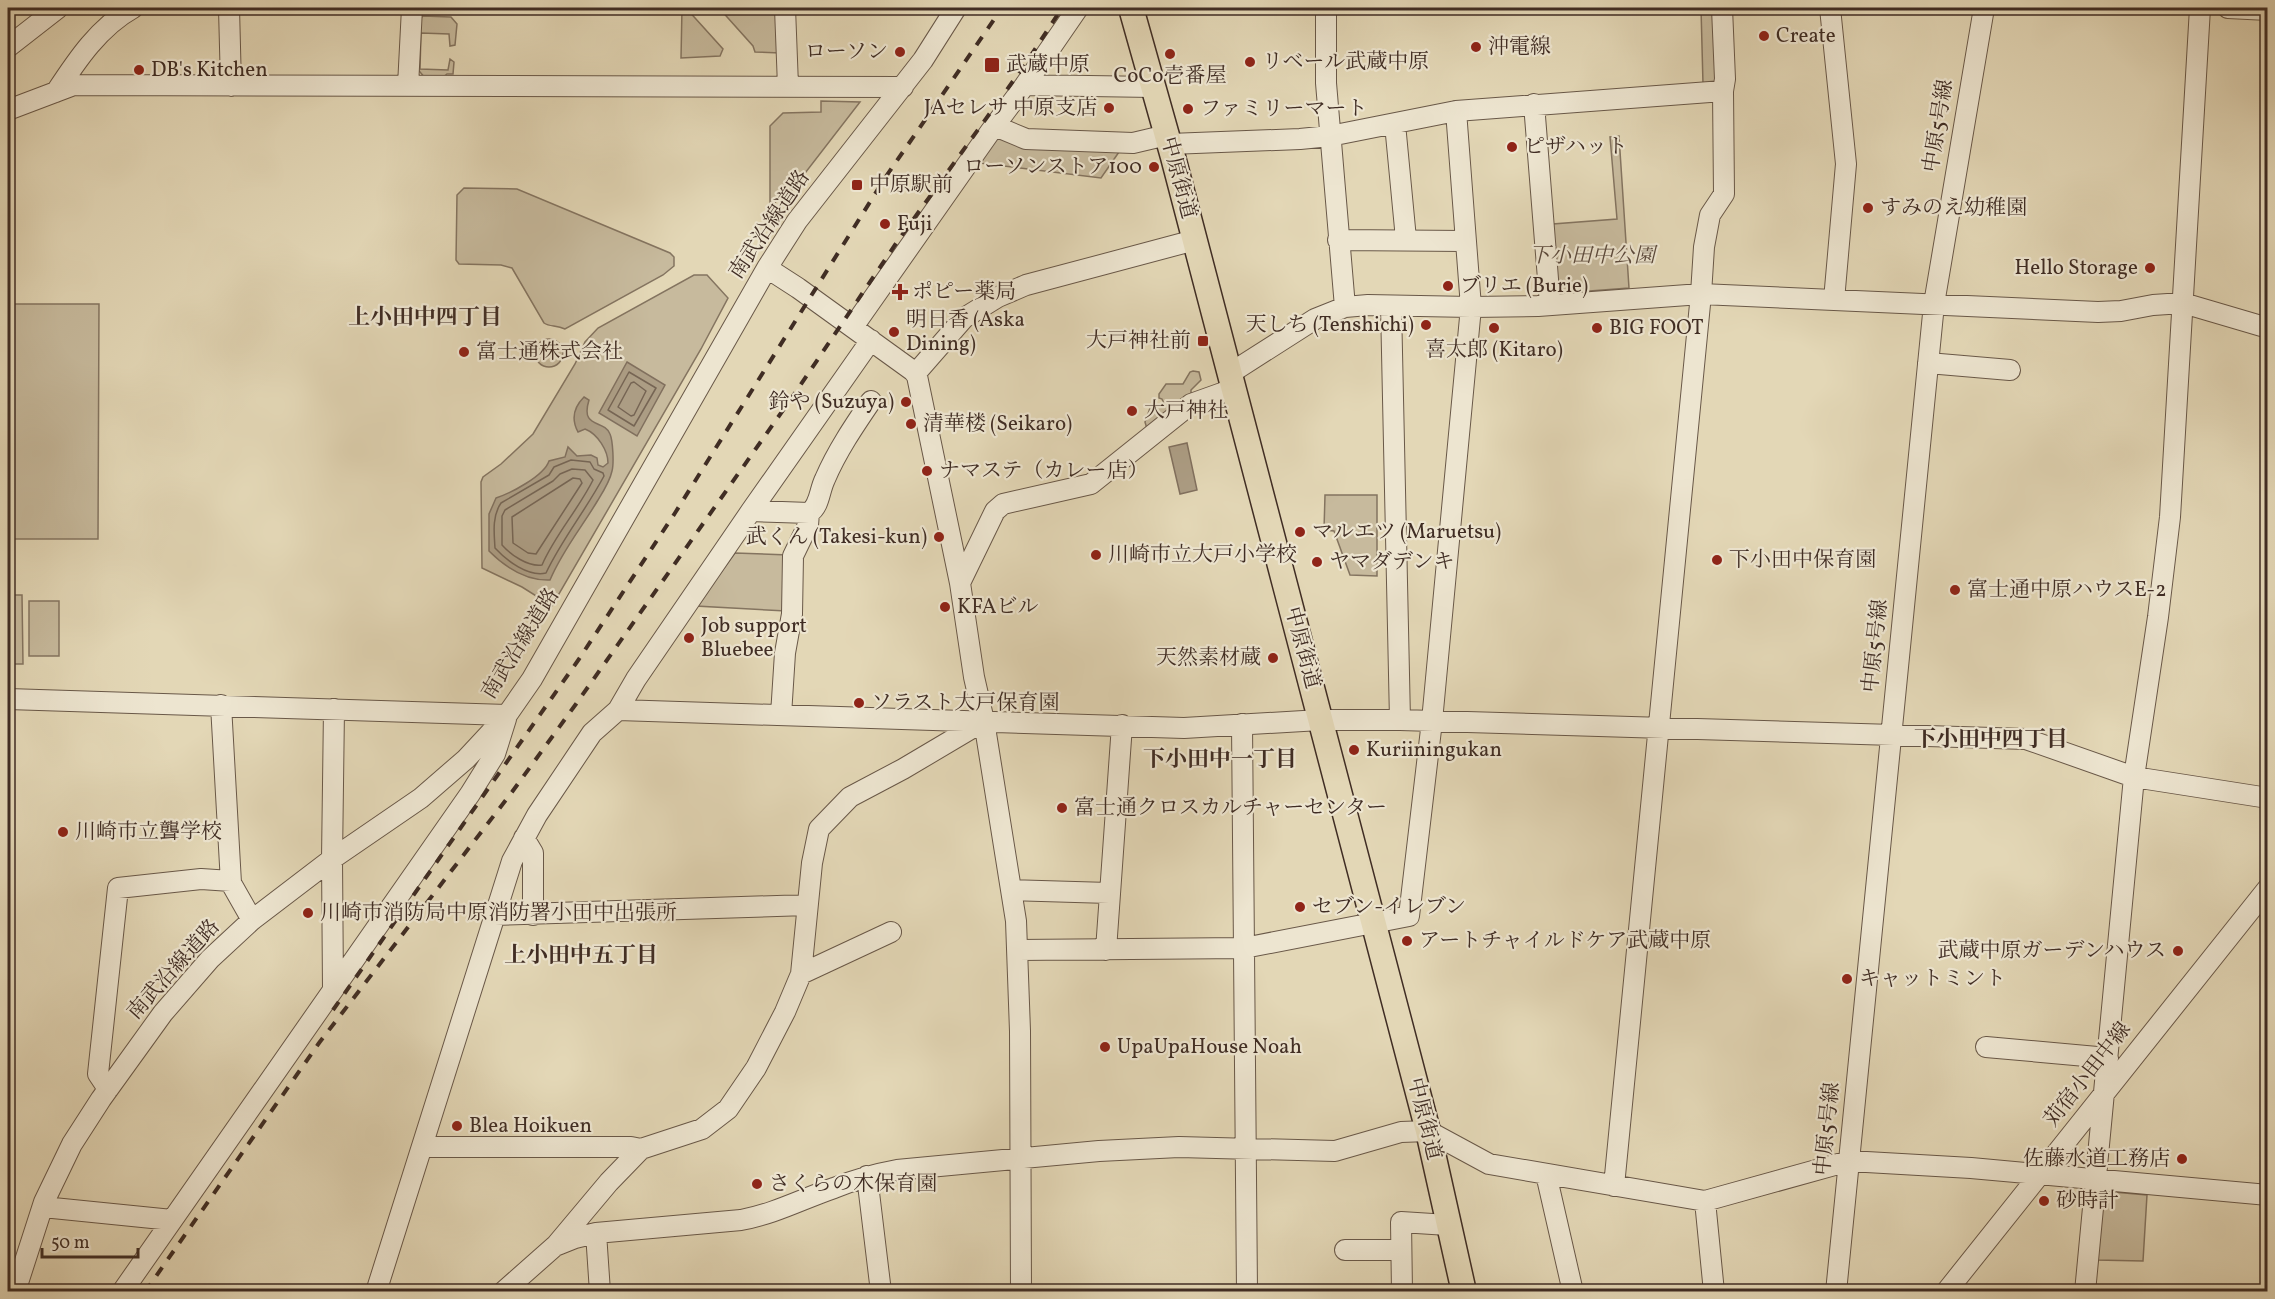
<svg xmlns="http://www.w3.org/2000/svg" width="2275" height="1299" font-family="Vollkorn,'Noto Serif JP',serif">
	<rect width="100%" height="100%" fill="#e3d7b6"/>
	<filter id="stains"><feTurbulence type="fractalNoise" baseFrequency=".00333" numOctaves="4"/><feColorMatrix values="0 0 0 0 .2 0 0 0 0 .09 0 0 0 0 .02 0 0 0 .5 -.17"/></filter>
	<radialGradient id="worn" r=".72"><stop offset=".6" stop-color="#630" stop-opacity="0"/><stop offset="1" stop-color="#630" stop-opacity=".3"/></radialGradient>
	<path fill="#c7ba9d" stroke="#847460" stroke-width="1.5" d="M 682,8 L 686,8 L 723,49 L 720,56 L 681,58 Z
		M 719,8 L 778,8 L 780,53 L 755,52 L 753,46 Z
		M 1701,8 L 1716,8 L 1720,78 L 1713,83 L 1703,84 Z
		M 423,16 L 451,17 L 457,24 L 455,45 L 450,46 L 449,34 L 421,33 L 420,69 L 448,70 L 450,59 L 454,62 L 453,74 L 447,74 L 441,79 L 426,79 L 414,65 L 415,24 Z
		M 821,101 L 860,102 L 792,190 L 770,206 L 770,126 L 783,113 L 821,112 Z
		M 999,134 L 1119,152 L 1101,178 L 979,163 Z
		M 1619,136 L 1629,288 L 1563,293 L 1558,288 L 1553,224 L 1617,219 L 1610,137 Z
		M 464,188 L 517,189 L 670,253 L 674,257 L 674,266 L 663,275 L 565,329 C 556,325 550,327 544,323 L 512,268 L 501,265 L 459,264 L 456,260 L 457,195 Z
		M 694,275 L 707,275 L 728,298 L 701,349 L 552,606 L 522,587 L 482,568 L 481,482 L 483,477 L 501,464 L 533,434 L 575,364 L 585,342 L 598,328 Z
		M 8,304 L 99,304 L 98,539 L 8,539 Z
		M535 353a14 14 0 1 1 28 0a14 14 0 1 1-28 0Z
		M 1193,371 L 1199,372 L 1201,380 L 1191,390 L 1191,395 L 1147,429 L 1145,422 L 1150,408 L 1164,404 L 1162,399 L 1159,398 L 1159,394 L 1166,384 L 1183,384 L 1190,372 Z
		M 1325,495 L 1377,495 L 1377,576 L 1350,575 L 1334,531 L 1324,530 Z
		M 735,553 L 789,555 L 786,611 L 696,606 Z
		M 8,595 L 22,595 L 23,664 L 8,664 Z
		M 29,601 L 59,601 L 59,656 L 29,656 Z
		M 2102,1191 L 2147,1195 L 2143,1261 L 2096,1260 Z"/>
	<path fill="#ac9d84" stroke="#81705e" stroke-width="1.5" d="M 627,362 L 665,385 L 637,436 L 599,413 Z
		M 584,397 L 589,400 C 580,429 604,419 610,434 C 613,441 614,464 612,471 C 610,481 603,492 598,500 C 582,527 562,551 550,580 C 525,581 505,567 489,551 L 489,514 L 496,498 C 511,493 544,476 549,461 L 565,457 L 568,447 L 577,456 L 591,455 L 597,458 L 598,465 L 603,467 L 608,463 C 608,451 598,434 585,429 L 578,432 C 571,419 574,407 584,397 Z
		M 1187,443 L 1197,490 L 1180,494 L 1169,447 Z"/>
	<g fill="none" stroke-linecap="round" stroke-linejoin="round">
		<path stroke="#766554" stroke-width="1.5" d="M 629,372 L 656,388 L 634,426 L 608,410 Z
			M 634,382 L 646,391 L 634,415 L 631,416 L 618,407 L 631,383 Z
			M 571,460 L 590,462 L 594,469 L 603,473 L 604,476 C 586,510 562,539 546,573 C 528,577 507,561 495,548 C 494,533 492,516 501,503 L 549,475 L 554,467 Z
			M 572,469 L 585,470 L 593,480 C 578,510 555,535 542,565 C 528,567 511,555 502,545 L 502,516 L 505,510 L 553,481 L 560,474 Z
			M 573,478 L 580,479 L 582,483 L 536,554 L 528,553 L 513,543 L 512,517 Z"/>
		<defs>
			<path id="minor" d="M 229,8 L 231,86
				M 785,8 L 788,86
				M 1326,8 L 1326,83 L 1345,307
				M 1830,8 L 1846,164 L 1834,300
				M 2228,8 L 2268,10
				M 8,47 L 58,8
				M 1025,85 L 1153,87
				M 408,86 L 412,8
				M 56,92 C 77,60 99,27 133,8
				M 1534,104 L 1550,304
				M 8,110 L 74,85 L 903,87
				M 1395,124 L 1406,239
				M 995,126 L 1026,139 L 1133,143 L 1167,135
				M 1170,144 L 1300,139 L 1330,136 L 1456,111 L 1723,91
				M 1338,240 L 1465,241
				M 767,268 L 798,288 L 913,371 L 917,376 L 960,583 L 974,677 L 984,721 L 1016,921 L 1020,1031 L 1021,1292
				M 1391,306 L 1400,720
				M 853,327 L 990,132 L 1025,85 L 1078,8
				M 1928,363 L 2010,370
				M 916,373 L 964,318 L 998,297 L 1026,285 L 1195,240
				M 1229,374 L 1315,319 L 1345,307 L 1368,305 L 1471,307 L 1538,306 L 1701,294 L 2098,312 L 2121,311 L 2153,305 L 2183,303 L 2268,328
				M 751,511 L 809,513
				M 960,583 L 995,511 L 1003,504 L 1091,484 L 1191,404 L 1233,389
				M 8,699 L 507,715
				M 221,705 L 231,883 L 252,920
				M 618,710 L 1184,728 L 1320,720 L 1400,720 L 2026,739 L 2134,777 L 2268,798
				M 781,715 L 785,653 L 792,614 L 793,556 L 808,525 L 809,513 C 820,506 819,491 825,479 C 837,451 854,426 871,401
				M 1242,724 L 1247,1292
				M 524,838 L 533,853 L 533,915
				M 1011,890 L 1109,893
				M 495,915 L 807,905
				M 1018,950 L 1244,948 L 1409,916 L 1432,721 L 1471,307 L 1456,111
				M 1106,950 L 1122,725
				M 801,974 L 891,932
				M 333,990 L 332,859 L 334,709
				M 1986,1047 L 2108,1058
				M 108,1089 L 98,1074 L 118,888 L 201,879 L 231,881
				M 422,1147 L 631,1147 L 641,1149
				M 1546,1174 L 1573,1292
				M 867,1176 L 881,1292
				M 1614,1186 L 1701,294 L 1704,247 L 1710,215 L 1724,194 L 1723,91 L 1725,79 L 1722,8
				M 1705,1201 L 1714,1292
				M 43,1207 L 172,1220
				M 596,1233 L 600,1292
				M 557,1244 L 609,1182 L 641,1149 L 702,1129 L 728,1109 L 756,1068 L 785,1012 L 801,974 L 812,863 L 819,829 L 850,797 L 903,769 L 984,721
				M 1345,1250 L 1401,1250
				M 15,1292 L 44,1202 L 72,1144 L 101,1099 L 163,1013 L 210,959 L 252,920 L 332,859 L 421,798 L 466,759 L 507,715 L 532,679 L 767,268 L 797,221 L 923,60 L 956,8
				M 122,1292 L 470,794 L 495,754 L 506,719
				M 376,1292 L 512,861 L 537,815 L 592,733 L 618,710 L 636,679 L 751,511 L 871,340
				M 503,1292 L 555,1246 L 575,1238 L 596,1233 L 741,1220 C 774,1214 802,1199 834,1188 C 854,1180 875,1174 897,1170 L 1099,1151 L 1179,1147 L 1335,1151 L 1401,1132 L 1428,1131 L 1489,1164 L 1705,1201 L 1849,1161 L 1971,1168 L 2268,1195
				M 1402,1292 L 1401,1222 L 1448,1225
				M 1836,1292 L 1934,304 L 1984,8
				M 1946,1292 L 2268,888
				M 2085,1292 L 2134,777 L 2158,617 L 2170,517 L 2200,8"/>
			<path id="major" d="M 1131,8 L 1173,157 L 1428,1131 L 1464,1292"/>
		</defs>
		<use href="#minor" stroke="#695848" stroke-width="22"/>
		<use href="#major" stroke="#402d24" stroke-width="27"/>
		<use href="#minor" stroke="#ede5d0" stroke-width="20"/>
		<use href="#major" stroke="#e3d7b6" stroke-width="24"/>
		<path stroke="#402d24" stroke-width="4" stroke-dasharray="10 10" stroke-linecap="butt" d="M 333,1010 L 579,659 L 675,513 L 885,178 L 1002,8
			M 145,1292 L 319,1043 L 512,792 L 576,704 L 793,396 L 897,242 L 1024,66 L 1062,8"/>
	</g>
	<g fill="#8f2418" stroke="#ede5d0" stroke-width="2">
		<circle cx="1764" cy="36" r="6"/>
		<circle cx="1476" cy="47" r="6"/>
		<circle cx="900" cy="52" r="6"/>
		<circle cx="1170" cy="54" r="6"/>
		<circle cx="1250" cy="62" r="6"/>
		<rect x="984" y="57" width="16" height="16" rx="3"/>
		<circle cx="139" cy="70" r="6"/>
		<circle cx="1109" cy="108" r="6"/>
		<circle cx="1188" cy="109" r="6"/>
		<circle cx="1512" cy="147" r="6"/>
		<circle cx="1154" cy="167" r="6"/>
		<rect x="851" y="179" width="12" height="12" rx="3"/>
		<circle cx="1868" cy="208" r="6"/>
		<circle cx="885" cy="224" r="6"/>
		<circle cx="2150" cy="268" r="6"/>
		<circle cx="1448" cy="286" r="6"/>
		<path d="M897 283h6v6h6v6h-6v6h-6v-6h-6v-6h6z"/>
		<circle cx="1426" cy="325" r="6"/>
		<circle cx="1494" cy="328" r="6"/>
		<circle cx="1597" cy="328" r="6"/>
		<circle cx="894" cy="332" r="6"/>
		<rect x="1197" y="335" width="12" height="12" rx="3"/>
		<circle cx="464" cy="352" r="6"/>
		<circle cx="906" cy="402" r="6"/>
		<circle cx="1132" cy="411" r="6"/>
		<circle cx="911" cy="424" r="6"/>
		<circle cx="927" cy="471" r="6"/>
		<circle cx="1300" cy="532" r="6"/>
		<circle cx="939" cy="537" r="6"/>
		<circle cx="1096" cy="555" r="6"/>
		<circle cx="1717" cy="560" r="6"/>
		<circle cx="1317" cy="562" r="6"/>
		<circle cx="1955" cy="590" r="6"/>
		<circle cx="945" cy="607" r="6"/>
		<circle cx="689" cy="638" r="6"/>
		<circle cx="1273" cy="658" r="6"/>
		<circle cx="859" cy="703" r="6"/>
		<circle cx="1354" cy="750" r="6"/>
		<circle cx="1062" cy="808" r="6"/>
		<circle cx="63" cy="832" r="6"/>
		<circle cx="1300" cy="907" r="6"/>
		<circle cx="308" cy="913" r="6"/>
		<circle cx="1407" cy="941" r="6"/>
		<circle cx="2178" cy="951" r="6"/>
		<circle cx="1847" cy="979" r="6"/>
		<circle cx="1105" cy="1047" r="6"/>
		<circle cx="457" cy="1126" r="6"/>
		<circle cx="2182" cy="1159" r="6"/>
		<circle cx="757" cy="1184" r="6"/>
		<circle cx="2044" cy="1201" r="6"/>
	</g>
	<g text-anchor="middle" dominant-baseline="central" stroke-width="4.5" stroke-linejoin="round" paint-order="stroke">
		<g font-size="21" fill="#402d24" stroke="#ede5d0" text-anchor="start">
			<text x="1776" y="36">Create</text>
			<text x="1488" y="47">沖電線</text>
			<text x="888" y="52" text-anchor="end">ローソン</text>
			<text x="1262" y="62">リベール武蔵中原</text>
			<text x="1006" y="65">武蔵中原</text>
			<text x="151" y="70">DB's Kitchen</text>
			<text x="1170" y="76" text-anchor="middle">CoCo壱番屋</text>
			<text x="1097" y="108" text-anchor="end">JAセレサ 中原支店</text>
			<text x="1200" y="109">ファミリーマート</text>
			<text x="1524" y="147">ピザハット</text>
			<text x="1142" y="167" text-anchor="end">ローソンストア100</text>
			<text x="869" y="185">中原駅前</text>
			<text x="1880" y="208">すみのえ幼稚園</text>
			<text x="897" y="224">Fuji</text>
			<text x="2138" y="268" text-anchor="end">Hello Storage</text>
			<text x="1460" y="286">ブリエ (Burie)</text>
			<text x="912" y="292">ポピー薬局</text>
			<text x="906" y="320">明日香 (Aska<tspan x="906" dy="24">Dining)</tspan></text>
			<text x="1414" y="325" text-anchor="end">天しち (Tenshichi)</text>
			<text x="1609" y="328">BIG FOOT</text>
			<text x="1191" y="341" text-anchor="end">大戸神社前</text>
			<text x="1494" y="350" text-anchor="middle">喜太郎 (Kitaro)</text>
			<text x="476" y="352">富士通株式会社</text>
			<text x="894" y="402" text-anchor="end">鈴や (Suzuya)</text>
			<text x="1144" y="411">大戸神社</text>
			<text x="923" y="424">清華楼 (Seikaro)</text>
			<text x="939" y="471">ナマステ（カレー店）</text>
			<text x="1312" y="532">マルエツ (Maruetsu)</text>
			<text x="927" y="537" text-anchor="end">武くん (Takesi-kun)</text>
			<text x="1108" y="555">川崎市立大戸小学校</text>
			<text x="1729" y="560">下小田中保育園</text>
			<text x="1329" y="562">ヤマダデンキ</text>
			<text x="1967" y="590">富士通中原ハウスE-2</text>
			<text x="957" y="607">KFAビル</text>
			<text x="701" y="626">Job support<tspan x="701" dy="24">Bluebee</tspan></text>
			<text x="1261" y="658" text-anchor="end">天然素材蔵</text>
			<text x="871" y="703">ソラスト大戸保育園</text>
			<text x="1366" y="750">Kuriiningukan</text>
			<text x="1074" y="808">富士通クロスカルチャーセンター</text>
			<text x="75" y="832">川崎市立聾学校</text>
			<text x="1312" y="907">セブン-イレブン</text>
			<text x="320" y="913">川崎市消防局中原消防署小田中出張所</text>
			<text x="1419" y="941">アートチャイルドケア武蔵中原</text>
			<text x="2166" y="951" text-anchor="end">武蔵中原ガーデンハウス</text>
			<text x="1859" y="979">キャットミント</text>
			<text x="1117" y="1047">UpaUpaHouse Noah</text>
			<text x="469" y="1126">Blea Hoikuen</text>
			<text x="2170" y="1159" text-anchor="end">佐藤水道工務店</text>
			<text x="769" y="1184">さくらの木保育園</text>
			<text x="2056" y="1201">砂時計</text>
		</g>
		<g font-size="21" fill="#402d24" stroke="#ede5d0">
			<text transform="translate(1939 126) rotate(-81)">中原5号線</text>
			<text transform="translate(1178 178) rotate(75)">中原街道</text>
			<text transform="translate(770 225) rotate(-56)">南武沿線道路</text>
			<text transform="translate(521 644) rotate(-58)">南武沿線道路</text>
			<text transform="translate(1876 646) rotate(-84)">中原5号線</text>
			<text transform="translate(1302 648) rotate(75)">中原街道</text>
			<text transform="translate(174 970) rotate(-48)">南武沿線道路</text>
			<text transform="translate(2088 1075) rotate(-52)">苅宿小田中線</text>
			<text transform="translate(1424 1119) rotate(76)">中原街道</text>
			<text transform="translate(1828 1129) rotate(-84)">中原5号線</text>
		</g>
		<g font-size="21" font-style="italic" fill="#5b493c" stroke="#ede5d0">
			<text x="1592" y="256">下小田中公園</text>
		</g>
		<g font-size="22" font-weight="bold" fill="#402d24" stroke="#ede5d0">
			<text x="425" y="318">上小田中四丁目</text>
			<text x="1991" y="740">下小田中四丁目</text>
			<text x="1220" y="760">下小田中一丁目</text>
			<text x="581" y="956">上小田中五丁目</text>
		</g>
	</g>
	<rect width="2275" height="1299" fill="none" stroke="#e3d7b6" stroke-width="30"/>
	<rect x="9" y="9" width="2257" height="1281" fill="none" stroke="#402d24" stroke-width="3"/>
	<rect x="15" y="15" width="2245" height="1269" fill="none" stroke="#402d24" stroke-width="1.5"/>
	<path d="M42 1248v9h96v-9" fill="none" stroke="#402d24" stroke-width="3"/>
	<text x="51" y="1248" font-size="18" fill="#402d24" stroke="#ede5d0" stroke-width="4.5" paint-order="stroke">50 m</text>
	<rect width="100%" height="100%" filter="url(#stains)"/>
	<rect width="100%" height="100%" fill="url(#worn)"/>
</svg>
